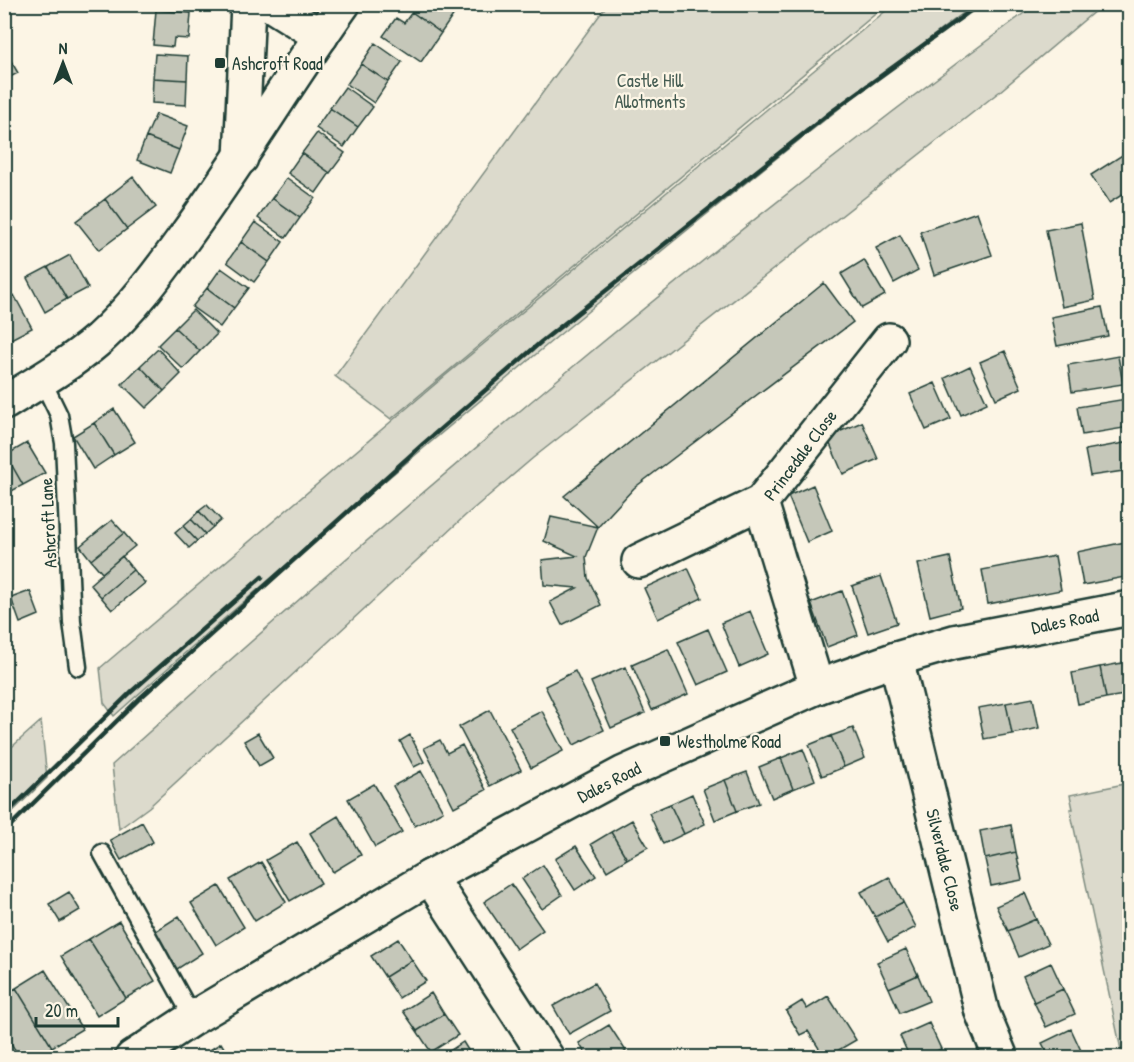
<svg xmlns="http://www.w3.org/2000/svg" width="1134" height="1062" font-family="'Patrick Hand',sans-serif">
	<rect width="100%" height="100%" fill="#fcf5e5"/>
	<filter id="ink" filterUnits="userSpaceOnUse"><feTurbulence type="fractalNoise" baseFrequency=".0167" numOctaves="2"/><feDisplacementMap in="SourceGraphic" scale="12" xChannelSelector="R" yChannelSelector="G"/><feConvolveMatrix kernelMatrix="1 2 1 2 8 2 1 2 1" color-interpolation-filters="sRGB"/></filter>
	<g filter="url(#ink)">
		<path fill="#dcdacc" stroke="#7e8c80" stroke-width="1.5" d="M 894,4 L 974,5 C 844,102 717,205 592,308 C 430,441 271,576 114,716 L 104,703 L 100,668 L 446,375 Z
			M 607,5 L 886,5 L 391,419 L 335,376 Z
			M 1035,5 L 1102,5 L 999,92 L 533,458 L 466,515 L 149,807 L 119,829 L 112,765 C 409,499 714,241 1035,5 Z
			M 41,721 L 47,778 L 5,819 L 5,753 Z
			M 1129,783 L 1130,1057 L 1126,1058 L 1125,1051 L 1121,1050 L 1070,809 L 1073,809 L 1070,795 Z"/>
		<path fill="#c5c7b9" stroke="#1f3d34" stroke-width="1.5" d="M 417,4 L 461,4 L 441,33 L 412,12 Z
			M 156,10 L 191,13 L 189,39 L 174,38 L 173,47 L 153,45 Z
			M 412,12 L 441,33 L 421,62 L 383,36 L 396,18 L 404,23 Z
			M 375,43 L 402,62 L 388,82 L 361,64 Z
			M 4,49 L 18,73 L 4,80 Z
			M 155,54 L 188,56 L 187,80 L 153,78 Z
			M 361,64 L 388,82 L 374,103 L 347,84 Z
			M 153,78 L 187,80 L 186,105 L 152,103 Z
			M 345,87 L 373,107 L 358,127 L 330,108 Z
			M 330,108 L 358,127 L 344,147 L 316,128 Z
			M 156,114 L 188,126 L 179,150 L 146,137 Z
			M 317,133 L 345,153 L 330,173 L 302,153 Z
			M 146,137 L 179,150 L 170,173 L 137,160 Z
			M 1130,150 L 1130,190 L 1109,203 L 1091,175 Z
			M 302,153 L 330,173 L 316,193 L 288,173 Z
			M 133,177 L 156,207 L 127,229 L 105,199 Z
			M 287,178 L 315,198 L 300,218 L 272,198 Z
			M 272,198 L 300,218 L 286,238 L 258,218 Z
			M 105,199 L 127,229 L 99,250 L 76,221 Z
			M 977,212 L 992,255 L 934,275 L 920,232 Z
			M 255,222 L 283,242 L 269,262 L 241,242 Z
			M 1081,223 L 1095,300 L 1062,307 L 1046,230 Z
			M 900,235 L 918,270 L 894,283 L 876,248 Z
			M 241,242 L 269,262 L 254,282 L 227,262 Z
			M 70,255 L 88,288 L 67,299 L 48,267 Z
			M 864,260 L 885,295 L 862,308 L 841,274 Z
			M 48,267 L 67,299 L 45,312 L 27,278 Z
			M 221,268 L 249,288 L 234,308 L 207,288 Z
			M 824,283 L 853,322 L 634,488 L 598,527 L 564,496 Z
			M 207,288 L 234,308 L 220,327 L 192,307 Z
			M 14,295 L 32,328 L 9,340 L 4,331 L 4,301 Z
			M 1102,307 L 1108,336 L 1057,346 L 1051,317 Z
			M 193,310 L 217,334 L 200,351 L 175,328 Z
			M 175,328 L 200,351 L 183,369 L 158,345 Z
			M 158,349 L 181,374 L 164,391 L 140,366 Z
			M 1005,351 L 1021,388 L 996,399 L 980,362 Z
			M 1118,356 L 1123,384 L 1072,392 L 1068,365 Z
			M 140,366 L 164,391 L 146,408 L 122,384 Z
			M 970,366 L 987,403 L 961,415 L 945,378 Z
			M 935,383 L 951,419 L 926,430 L 910,394 Z
			M 1126,399 L 1130,427 L 1082,435 L 1077,407 Z
			M 114,409 L 135,442 L 114,455 L 94,423 Z
			M 862,422 L 878,459 L 843,474 L 827,437 Z
			M 94,423 L 114,455 L 93,469 L 73,436 Z
			M 1130,442 L 1130,470 L 1090,476 L 1085,450 Z
			M 27,443 L 45,473 L 23,485 L 6,455 Z
			M 6,455 L 23,485 L 4,495 L 4,456 Z
			M 813,485 L 832,531 L 807,542 L 788,496 Z
			M 207,505 L 221,520 L 213,527 L 199,511 Z
			M 199,511 L 213,527 L 205,534 L 191,519 Z
			M 551,517 L 598,527 L 586,557 L 588,578 L 601,605 L 562,625 L 550,602 L 577,588 L 544,585 L 542,560 L 577,556 L 544,541 Z
			M 191,519 L 205,534 L 197,541 L 183,526 Z
			M 112,520 L 124,533 L 91,560 L 80,546 Z
			M 183,526 L 197,541 L 189,548 L 175,533 Z
			M 124,533 L 135,546 L 102,573 L 91,560 Z
			M 1130,541 L 1130,576 L 1083,585 L 1077,552 Z
			M 122,556 L 133,570 L 101,597 L 90,584 Z
			M 1055,556 L 1061,590 L 988,604 L 982,570 Z
			M 950,557 L 961,608 L 930,616 L 918,564 Z
			M 688,568 L 702,598 L 658,619 L 644,588 Z
			M 133,570 L 145,583 L 112,610 L 101,597 Z
			M 881,576 L 897,623 L 868,633 L 852,586 Z
			M 30,591 L 39,615 L 20,623 L 11,598 Z
			M 842,591 L 858,635 L 827,647 L 811,603 Z
			M 750,611 L 768,654 L 739,667 L 721,623 Z
			M 708,629 L 727,672 L 698,685 L 678,642 Z
			M 668,649 L 688,694 L 652,710 L 632,665 Z
			M 1128,662 L 1130,694 L 1106,698 L 1100,667 Z
			M 625,667 L 645,713 L 611,728 L 591,682 Z
			M 1100,667 L 1106,698 L 1078,704 L 1072,673 Z
			M 575,671 L 604,730 L 574,745 L 545,686 Z
			M 1033,698 L 1039,728 L 1012,734 L 1006,703 Z
			M 1006,703 L 1012,734 L 984,739 L 978,708 Z
			M 490,710 L 521,770 L 490,786 L 459,727 Z
			M 542,711 L 563,751 L 531,768 L 510,727 Z
			M 853,728 L 865,758 L 844,767 L 831,736 Z
			M 258,733 L 273,758 L 259,766 L 244,741 Z
			M 410,735 L 424,762 L 414,767 L 400,741 Z
			M 831,736 L 844,767 L 822,776 L 809,745 Z
			M 440,740 L 447,753 L 462,745 L 486,790 L 454,807 L 424,748 Z
			M 803,749 L 815,780 L 793,789 L 781,758 Z
			M 781,758 L 793,789 L 772,798 L 759,767 Z
			M 421,771 L 443,811 L 415,826 L 393,786 Z
			M 747,772 L 759,803 L 737,811 L 725,780 Z
			M 725,780 L 737,811 L 715,820 L 703,789 Z
			M 374,784 L 402,832 L 375,847 L 348,799 Z
			M 692,794 L 705,824 L 684,834 L 670,804 Z
			M 670,804 L 684,834 L 663,844 L 649,813 Z
			M 338,816 L 361,855 L 333,872 L 310,833 Z
			M 632,820 L 648,847 L 627,859 L 611,832 Z
			M 142,822 L 153,842 L 121,860 L 110,840 Z
			M 1011,825 L 1016,852 L 985,859 L 980,831 Z
			M 611,832 L 627,859 L 607,871 L 591,844 Z
			M 297,842 L 321,883 L 290,901 L 266,860 Z
			M 576,846 L 596,876 L 575,890 L 555,859 Z
			M 1016,852 L 1022,880 L 991,886 L 985,859 Z
			M 261,862 L 286,902 L 255,921 L 230,880 Z
			M 543,865 L 562,895 L 542,909 L 522,879 Z
			M 889,877 L 903,902 L 875,917 L 861,892 Z
			M 511,884 L 543,930 L 516,949 L 484,902 Z
			M 219,886 L 244,927 L 216,945 L 191,903 Z
			M 69,892 L 80,910 L 60,922 L 49,904 Z
			M 1025,893 L 1036,919 L 1008,931 L 996,906 Z
			M 903,902 L 916,927 L 888,942 L 875,917 Z
			M 179,916 L 202,953 L 174,971 L 151,934 Z
			M 1036,919 L 1048,944 L 1019,957 L 1008,931 Z
			M 119,921 L 155,981 L 126,998 L 89,939 Z
			M 89,939 L 126,998 L 97,1016 L 61,956 Z
			M 398,939 L 412,960 L 385,977 L 371,956 Z
			M 906,949 L 918,975 L 889,988 L 877,962 Z
			M 412,960 L 426,981 L 399,998 L 385,977 Z
			M 1051,963 L 1063,989 L 1034,1002 L 1023,976 Z
			M 45,970 L 82,1029 L 52,1047 L 16,988 Z
			M 918,975 L 929,1001 L 900,1013 L 889,988 Z
			M 594,983 L 610,1011 L 569,1034 L 553,1006 Z
			M 16,988 L 52,1047 L 35,1058 L 20,1058 L 4,1032 L 4,995 Z
			M 1063,989 L 1075,1014 L 1046,1027 L 1034,1002 Z
			M 431,993 L 444,1014 L 417,1031 L 403,1011 Z
			M 828,996 L 856,1040 L 825,1058 L 808,1031 L 800,1035 L 786,1011 L 802,1001 L 807,1009 Z
			M 444,1014 L 458,1035 L 431,1052 L 417,1031 Z
			M 929,1023 L 941,1049 L 921,1058 L 910,1058 L 900,1036 Z
			M 609,1025 L 626,1051 L 617,1058 L 588,1058 L 579,1043 Z
			M 1071,1029 L 1083,1055 L 1077,1058 L 1050,1058 L 1042,1043 Z
			M 463,1042 L 473,1058 L 439,1058 Z
			M 221,1043 L 230,1058 L 197,1058 Z
			M 941,1049 L 944,1058 L 921,1058 Z"/>
		<g fill="none" stroke-linecap="round" stroke-linejoin="round">
			<defs>
				<path id="lane" d="M 42,380 L 59,415 L 64,443 L 72,622 L 78,667
					M 102,853 L 193,1018"/>
				<path id="street" d="M 270,4 L 321,36
					M 241,158 L 248,4
					M 639,561 L 761,502
					M 896,659 L 982,1012 L 1001,1058
					M 817,687 L 761,502 L 889,340
					M 430,877 L 547,1058"/>
				<path id="secondary" d="M 4,403 C 37,383 70,364 99,339 C 132,309 158,274 184,238 C 240,162 288,81 343,4
					M 132,1058 L 193,1018 L 430,877 L 624,773 L 817,687 L 896,659 L 954,642 L 1130,608"/>
			</defs>
			<use href="#lane" stroke="#1f3d34" stroke-width="21"/>
			<use href="#street" stroke="#1f3d34" stroke-width="38"/>
			<use href="#secondary" stroke="#1f3d34" stroke-width="38"/>
			<use href="#lane" stroke="#fcf5e5" stroke-width="16"/>
			<use href="#street" stroke="#fcf5e5" stroke-width="33"/>
			<use href="#secondary" stroke="#fcf5e5" stroke-width="33"/>
			<path stroke="#1f3d34" stroke-width="4.5" d="M 4,816 L 131,692 L 262,577
				M 4,832 L 139,699 L 422,445 L 541,342 L 831,112 L 980,4"/>
		</g>
	</g>
	<g fill="#1f3d34" stroke="#fcf5e5" stroke-width="2">
		<rect x="214" y="57" width="12" height="12" rx="3"/>
		<rect x="659" y="735" width="12" height="12" rx="3"/>
	</g>
	<g text-anchor="middle" dominant-baseline="central" stroke-width="4.5" stroke-linejoin="round" paint-order="stroke">
		<g font-size="18" fill="#1f3d34" stroke="#fcf5e5" text-anchor="start">
			<text x="232" y="63">Ashcroft Road</text>
			<text x="677" y="741">Westholme Road</text>
		</g>
		<g font-size="18" fill="#455c52" stroke="#fcf5e5">
			<text x="650" y="80">Castle Hill<tspan x="650" dy="21">Allotments</tspan></text>
		</g>
		<g font-size="18" fill="#1f3d34" stroke="#fcf5e5">
			<text transform="translate(800 455) rotate(-53)">Princedale Close</text>
			<text transform="translate(48 523) rotate(-93)">Ashcroft Lane</text>
			<text transform="translate(1065 621) rotate(-11)">Dales Road</text>
			<text transform="translate(609 782) rotate(-27)">Dales Road</text>
			<text transform="translate(945 860) rotate(76)">Silverdale Close</text>
		</g>
	</g>
	<rect width="1134" height="1062" fill="none" stroke="#fcf5e5" stroke-width="24"/>
	<rect x="12" y="12" width="1110" height="1038" fill="none" stroke="#1f3d34" stroke-width="2" filter="url(#ink)"/>
	<g transform="translate(63 63)" stroke="#fcf5e5" stroke-width="4.5" paint-order="stroke">
	<path d="M0-4.5L10 22L0 15L-10 22Z" fill="#1f3d34"/>
	<text y="-9" font-size="16" font-weight="bold" text-anchor="middle" fill="#1f3d34">N</text>
	</g>
	<path d="M36 1017v9h82v-9" fill="none" stroke="#1f3d34" stroke-width="3"/>
	<text x="45" y="1017" font-size="18" fill="#1f3d34" stroke="#fcf5e5" stroke-width="4.5" paint-order="stroke">20 m</text>
</svg>
